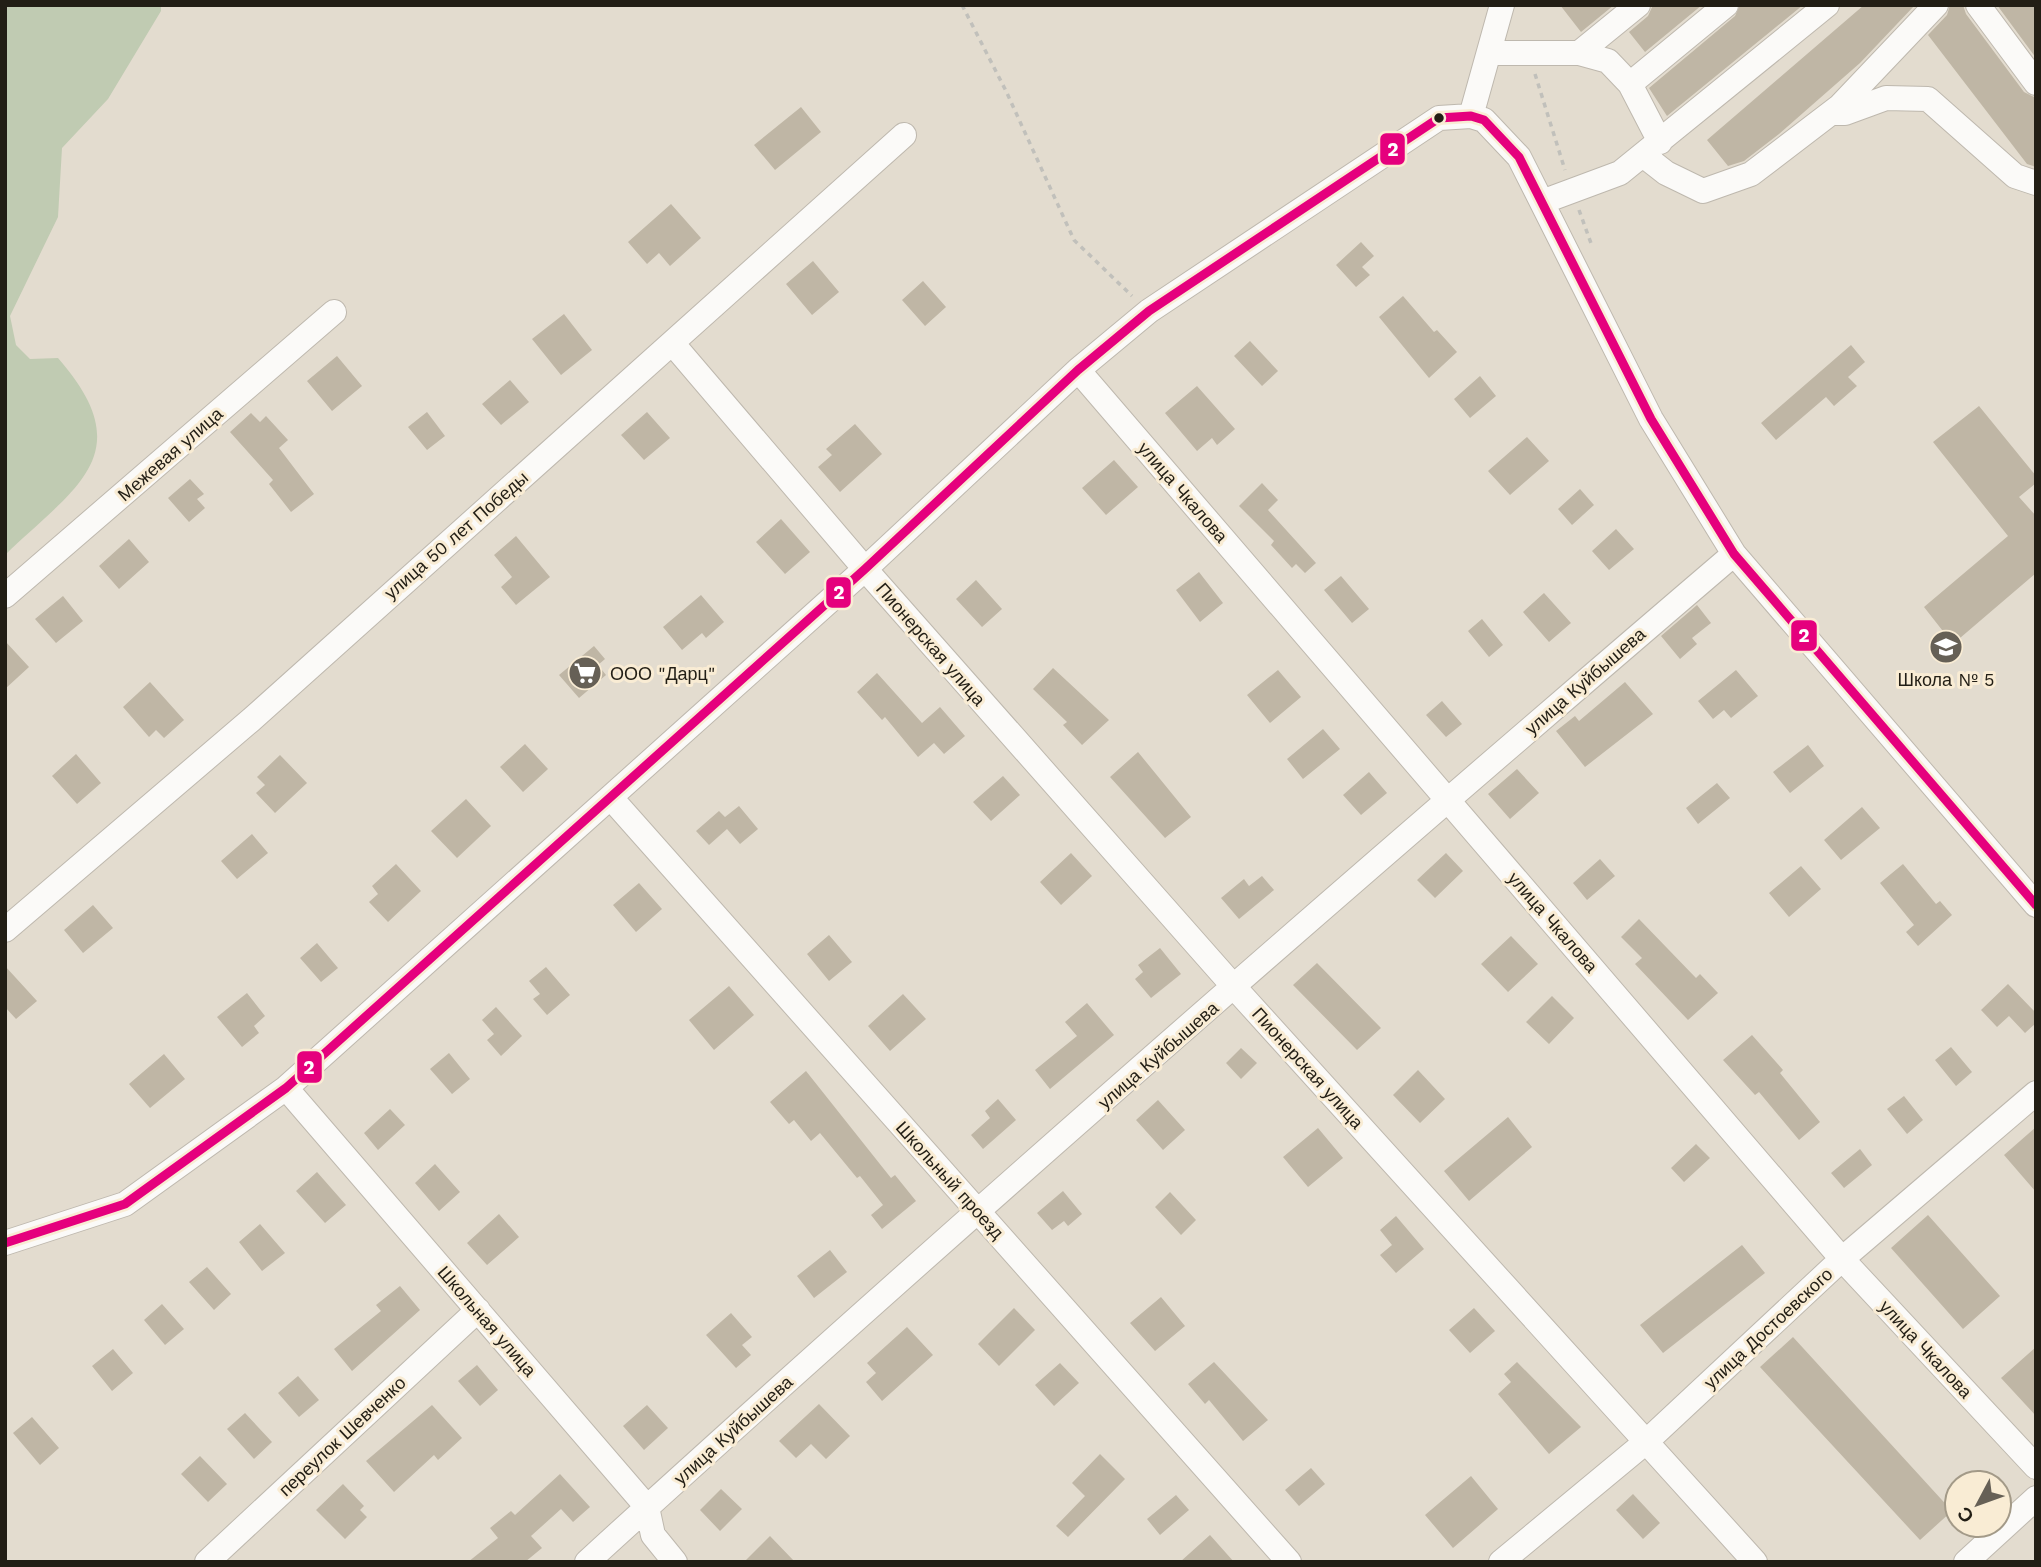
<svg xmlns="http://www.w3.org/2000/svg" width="2041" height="1567" font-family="'Work Sans',sans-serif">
	<rect width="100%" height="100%" fill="#e3dccf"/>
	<path fill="#c0cbb2" d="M 5,5 L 161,5 L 161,11 L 108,99 L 62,148 L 58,217 L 10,316 L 16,345 L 30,359 L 58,358 C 142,454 75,487 5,555 Z"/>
	<path fill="#bfb6a5" d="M 1560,5 L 1614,5 L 1581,32 Z
		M 1653,5 L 1702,5 L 1645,52 L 1629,32 L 1648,16 Z
		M 1740,5 L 1803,5 L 1667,116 L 1649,88 L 1735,16 Z
		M 1864,5 L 1915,5 L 1860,63 L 1779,134 L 1744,161 L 1728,166 L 1707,140 Z
		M 1950,5 L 1963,5 L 1966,14 L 2024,92 L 2036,98 L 2036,167 L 2027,164 L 1928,35 L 1947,15 Z
		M 1997,5 L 2036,5 L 2036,58 Z
		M 801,107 L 821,132 L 775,170 L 754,145 Z
		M 671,204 L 701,238 L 670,266 L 659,253 L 647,264 L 628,242 Z
		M 1361,242 L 1374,256 L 1362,267 L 1370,275 L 1356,287 L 1336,265 Z
		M 813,261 L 839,292 L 812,315 L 786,284 Z
		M 923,281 L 946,307 L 925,326 L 902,300 Z
		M 1403,296 L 1434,332 L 1437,330 L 1457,352 L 1429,378 L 1379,317 Z
		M 564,314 L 592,350 L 561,375 L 532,339 Z
		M 1250,341 L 1278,371 L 1262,386 L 1234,356 Z
		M 1851,345 L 1865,362 L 1848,377 L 1857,386 L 1834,406 L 1826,397 L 1776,440 L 1761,423 Z
		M 337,356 L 362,386 L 332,411 L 307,381 Z
		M 1480,376 L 1496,396 L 1470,418 L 1454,399 Z
		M 510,380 L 529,402 L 501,425 L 482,404 Z
		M 1197,386 L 1235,429 L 1217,445 L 1212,438 L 1197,451 L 1165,413 Z
		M 1979,406 L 2036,476 L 2036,483 L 2019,497 L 2036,516 L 2036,573 L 1953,644 L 1924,607 L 2008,536 L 1933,442 Z
		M 427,412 L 445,436 L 427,450 L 408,427 Z
		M 647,412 L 670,438 L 644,460 L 621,435 Z
		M 251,413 L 260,422 L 266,416 L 288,440 L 279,448 L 314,494 L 291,512 L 269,484 L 273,480 L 230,432 Z
		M 855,424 L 882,454 L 840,492 L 818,467 L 832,455 L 826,449 Z
		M 1527,437 L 1549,461 L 1510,495 L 1488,471 Z
		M 1114,460 L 1138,487 L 1106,515 L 1082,488 Z
		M 190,479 L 204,494 L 197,499 L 205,508 L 189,522 L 168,498 Z
		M 1262,483 L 1278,500 L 1268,510 L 1316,563 L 1305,573 L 1296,564 L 1292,568 L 1271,545 L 1274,541 L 1239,506 Z
		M 1580,489 L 1594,505 L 1572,525 L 1558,509 Z
		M 781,519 L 810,552 L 785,574 L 756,542 Z
		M 1616,529 L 1634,549 L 1609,570 L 1592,551 Z
		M 516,536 L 550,577 L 516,605 L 501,587 L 512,577 L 494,555 Z
		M 129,539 L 149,562 L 119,589 L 99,566 Z
		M 1199,572 L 1223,603 L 1200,622 L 1176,590 Z
		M 1341,576 L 1369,609 L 1352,623 L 1324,590 Z
		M 976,580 L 1002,609 L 982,627 L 956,599 Z
		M 1544,593 L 1571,623 L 1549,642 L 1523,612 Z
		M 701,595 L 724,622 L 706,638 L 702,633 L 682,650 L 663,627 Z
		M 63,596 L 83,621 L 56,643 L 35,619 Z
		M 1697,605 L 1711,623 L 1692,638 L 1697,644 L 1680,659 L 1661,636 Z
		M 1482,619 L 1503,645 L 1489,657 L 1468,631 Z
		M 5,641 L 29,667 L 5,689 Z
		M 594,646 L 605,659 L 598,665 L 606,675 L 579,698 L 559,675 Z
		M 1053,668 L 1109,720 L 1082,745 L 1063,725 L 1067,722 L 1033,689 Z
		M 1278,670 L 1301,697 L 1270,723 L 1247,695 Z
		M 1736,670 L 1758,696 L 1731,718 L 1724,710 L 1713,719 L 1698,701 Z
		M 877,673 L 922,723 L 940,707 L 965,736 L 944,754 L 934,743 L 918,757 L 885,717 L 882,720 L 857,692 Z
		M 150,682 L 184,720 L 164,738 L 156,730 L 149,737 L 123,707 Z
		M 1625,682 L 1653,714 L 1585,767 L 1556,731 L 1575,716 L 1579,721 Z
		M 1442,701 L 1462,724 L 1446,737 L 1426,715 Z
		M 1323,729 L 1340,749 L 1303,779 L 1287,759 Z
		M 525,744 L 548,769 L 523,792 L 500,767 Z
		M 1808,745 L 1824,766 L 1790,793 L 1773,772 Z
		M 1138,752 L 1191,817 L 1165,838 L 1110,777 Z
		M 76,754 L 101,783 L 77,804 L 52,776 Z
		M 280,755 L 307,783 L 275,813 L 256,793 L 265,785 L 257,777 Z
		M 1517,769 L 1539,793 L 1510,819 L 1488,794 Z
		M 1369,772 L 1387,793 L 1361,815 L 1343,795 Z
		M 1003,776 L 1020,795 L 991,821 L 973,802 Z
		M 1717,783 L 1730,798 L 1698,824 L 1686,808 Z
		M 466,799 L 491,826 L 457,858 L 431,831 Z
		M 739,806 L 758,829 L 740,844 L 727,829 L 709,845 L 696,831 L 719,811 L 725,817 Z
		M 1862,807 L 1880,828 L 1841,860 L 1824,840 Z
		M 252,834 L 268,853 L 237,879 L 221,861 Z
		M 1071,853 L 1092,876 L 1061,905 L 1040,882 Z
		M 1446,853 L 1463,871 L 1435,898 L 1417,880 Z
		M 1600,859 L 1615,876 L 1587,900 L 1573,883 Z
		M 396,864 L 421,891 L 388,922 L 369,902 L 378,894 L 372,886 Z
		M 1903,864 L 1936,904 L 1940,901 L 1952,915 L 1918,946 L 1906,932 L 1914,925 L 1880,883 Z
		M 1801,866 L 1821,889 L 1789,917 L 1769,893 Z
		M 1262,876 L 1274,890 L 1239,919 L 1221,898 L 1244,879 L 1249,886 Z
		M 639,883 L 662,909 L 636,932 L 613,905 Z
		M 93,905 L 113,928 L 83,953 L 64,930 Z
		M 1639,919 L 1696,978 L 1700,974 L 1718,993 L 1688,1020 L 1635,964 L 1642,958 L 1621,937 Z
		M 829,935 L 852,962 L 829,981 L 807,954 Z
		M 1511,936 L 1538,964 L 1508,992 L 1481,964 Z
		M 317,943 L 338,968 L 321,982 L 300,958 Z
		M 1160,948 L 1181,974 L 1151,998 L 1135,979 L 1143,972 L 1138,965 Z
		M 1317,963 L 1381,1028 L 1357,1050 L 1293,985 Z
		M 5,966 L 37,1001 L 16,1019 L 5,1007 Z
		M 546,967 L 570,995 L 547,1015 L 533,999 L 540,994 L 529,981 Z
		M 2008,984 L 2036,1013 L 2036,1023 L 2025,1033 L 2009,1016 L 1997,1027 L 1981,1010 Z
		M 729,986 L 754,1015 L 714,1050 L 689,1020 Z
		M 247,993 L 265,1016 L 254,1026 L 259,1033 L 242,1047 L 217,1017 Z
		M 903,994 L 926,1019 L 890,1051 L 868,1026 Z
		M 1552,996 L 1574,1018 L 1549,1044 L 1526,1022 Z
		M 1087,1003 L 1114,1035 L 1050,1089 L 1035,1070 L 1077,1036 L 1065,1022 Z
		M 496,1007 L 522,1036 L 501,1056 L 487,1040 L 494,1034 L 482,1020 Z
		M 1752,1035 L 1783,1070 L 1780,1073 L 1820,1122 L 1799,1140 L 1759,1092 L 1755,1095 L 1723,1060 Z
		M 1951,1047 L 1972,1072 L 1956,1086 L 1935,1060 Z
		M 1241,1048 L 1257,1063 L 1241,1079 L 1226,1063 Z
		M 449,1053 L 470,1079 L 452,1094 L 430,1069 Z
		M 164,1054 L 185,1079 L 150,1108 L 129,1084 Z
		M 1418,1070 L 1445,1099 L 1420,1123 L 1393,1095 Z
		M 806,1071 L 891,1178 L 895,1175 L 916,1201 L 882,1229 L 871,1215 L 883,1205 L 860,1176 L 857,1178 L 820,1133 L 811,1141 L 794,1120 L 789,1124 L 770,1102 Z
		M 1904,1096 L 1923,1120 L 1907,1134 L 1887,1109 Z
		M 998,1099 L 1016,1120 L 983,1149 L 971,1135 L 990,1118 L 985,1111 Z
		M 1158,1100 L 1185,1130 L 1163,1150 L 1136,1120 Z
		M 390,1109 L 405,1125 L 378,1150 L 364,1133 Z
		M 1508,1117 L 1532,1147 L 1469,1201 L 1444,1171 Z
		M 2036,1127 L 2036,1192 L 2004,1155 Z
		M 1318,1128 L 1343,1158 L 1308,1187 L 1283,1157 Z
		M 1696,1144 L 1710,1158 L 1684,1182 L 1671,1168 Z
		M 1860,1149 L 1872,1165 L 1844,1188 L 1831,1173 Z
		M 435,1164 L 460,1192 L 439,1211 L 415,1183 Z
		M 317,1172 L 346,1205 L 325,1223 L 296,1191 Z
		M 1063,1191 L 1082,1214 L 1068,1226 L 1064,1221 L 1052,1230 L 1037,1213 Z
		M 1170,1192 L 1196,1220 L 1181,1235 L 1155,1207 Z
		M 499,1214 L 519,1237 L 487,1265 L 467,1243 Z
		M 1928,1215 L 2000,1296 L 1963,1329 L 1891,1248 Z
		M 1396,1216 L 1424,1249 L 1396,1273 L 1380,1255 L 1392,1245 L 1380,1230 Z
		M 260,1224 L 285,1253 L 262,1271 L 239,1242 Z
		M 1742,1245 L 1765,1273 L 1663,1353 L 1640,1325 Z
		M 830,1250 L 847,1272 L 814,1298 L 797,1276 Z
		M 207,1267 L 231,1294 L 214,1310 L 189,1282 Z
		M 400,1286 L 420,1310 L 352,1371 L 334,1349 L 381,1311 L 376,1305 Z
		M 1161,1297 L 1185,1326 L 1155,1351 L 1130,1323 Z
		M 162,1304 L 184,1329 L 165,1345 L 144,1320 Z
		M 1014,1308 L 1035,1330 L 999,1366 L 978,1344 Z
		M 1474,1308 L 1495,1331 L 1470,1353 L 1449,1330 Z
		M 731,1313 L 752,1337 L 742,1345 L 751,1355 L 736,1368 L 706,1335 Z
		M 907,1327 L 933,1355 L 882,1401 L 866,1382 L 876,1373 L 867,1363 Z
		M 1793,1337 L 1952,1511 L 1920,1540 L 1760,1367 Z
		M 2036,1347 L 2036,1416 L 2001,1378 Z
		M 113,1349 L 133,1373 L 112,1391 L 92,1366 Z
		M 1214,1362 L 1268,1420 L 1243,1441 L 1209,1400 L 1205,1404 L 1188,1384 Z
		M 1517,1362 L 1581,1427 L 1549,1454 L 1498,1394 L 1511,1382 L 1504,1374 Z
		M 1060,1363 L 1079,1383 L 1054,1406 L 1035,1385 Z
		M 477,1365 L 498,1390 L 480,1406 L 458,1381 Z
		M 298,1376 L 319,1400 L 299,1417 L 278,1393 Z
		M 819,1404 L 850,1436 L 826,1459 L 811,1444 L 796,1458 L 779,1441 Z
		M 432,1405 L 462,1438 L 438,1460 L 434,1455 L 394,1492 L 366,1461 Z
		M 647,1405 L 668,1428 L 644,1450 L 623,1426 Z
		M 245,1413 L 272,1442 L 254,1459 L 227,1429 Z
		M 32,1417 L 59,1448 L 40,1465 L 13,1433 Z
		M 1100,1454 L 1125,1479 L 1068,1537 L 1056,1526 L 1085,1496 L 1072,1483 Z
		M 200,1456 L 227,1484 L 208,1502 L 181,1474 Z
		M 1311,1468 L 1325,1484 L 1299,1506 L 1285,1490 Z
		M 560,1474 L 590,1507 L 573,1522 L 561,1509 L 531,1536 L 542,1548 L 525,1562 L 468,1562 L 498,1538 L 490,1528 L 511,1511 L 515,1515 Z
		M 1471,1476 L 1498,1509 L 1453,1548 L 1425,1515 Z
		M 343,1484 L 364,1506 L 360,1510 L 367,1517 L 345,1539 L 316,1510 Z
		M 721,1489 L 742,1509 L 720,1531 L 700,1510 Z
		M 1633,1494 L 1660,1523 L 1643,1539 L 1616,1510 Z
		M 1176,1495 L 1189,1510 L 1160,1535 L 1147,1519 Z
		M 1210,1535 L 1234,1562 L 1180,1562 Z
		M 770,1536 L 795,1562 L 744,1562 Z"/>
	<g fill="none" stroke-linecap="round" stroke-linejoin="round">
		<defs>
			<path id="minor" d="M 1978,5 L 2036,83
				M 1489,53 L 1579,53 L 1638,5
				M 1579,53 L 1608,61 L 1630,84
				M 1832,113 L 1845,113 L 1886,98 L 1928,99 L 2015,176 L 2036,183
				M 1471,116 L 1502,5
				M 1660,142 L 1630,84 L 1726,5
				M 1643,155 L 1666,173 L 1703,191 L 1751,174 L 1840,106 L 1936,5
				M 1542,202 L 1620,173 L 1827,5
				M 673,344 L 865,569 L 1235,988 L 1755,1562
				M 1078,370 L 1842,1259 L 2036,1467
				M 5,596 L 334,312
				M 611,798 L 1289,1562
				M 5,930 L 251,720 L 904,135
				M 286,1088 L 647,1507 L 653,1535 L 675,1562
				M 5,1243 L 125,1204 L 286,1088 L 865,569 L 1078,370 L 1149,311 L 1439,118 L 1471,116 L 1484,120 L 1519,157 L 1651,419 L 1734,554 L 2036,905
				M 207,1562 L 478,1310
				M 587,1562 C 963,1219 1347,885 1734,554
				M 1501,1562 L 1647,1441 L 1842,1259 L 2036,1093
				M 1966,1562 L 2036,1498"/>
		</defs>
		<use href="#minor" stroke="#beb8ae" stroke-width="26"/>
		<path stroke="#c1c0bb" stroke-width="3.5" stroke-dasharray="5 5" stroke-linecap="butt" d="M 962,5 L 1006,91 L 1074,240 L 1132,296
			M 1535,74 L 1565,170
			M 1579,210 L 1592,246"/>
		<use href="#minor" stroke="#fbfaf8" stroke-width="24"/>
		<defs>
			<path id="bus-1" d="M 5,1243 L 125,1204 L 286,1088 L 865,569 L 1078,370 L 1149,311 L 1439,118 L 1471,116 L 1484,120 L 1519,157 L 1651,419 L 1734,554 L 2036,905"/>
		</defs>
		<use href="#bus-1" stroke="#f9ecd4" stroke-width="14"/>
		<use href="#bus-1" stroke="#e5007d" stroke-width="9"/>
	</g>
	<defs>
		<symbol id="school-disc" viewBox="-11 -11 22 22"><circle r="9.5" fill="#666056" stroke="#f9ecd4"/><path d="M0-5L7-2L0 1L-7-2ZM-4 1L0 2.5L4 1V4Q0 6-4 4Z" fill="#fff"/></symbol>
		<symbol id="supermarket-disc" viewBox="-11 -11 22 22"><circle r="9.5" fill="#666056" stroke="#f9ecd4"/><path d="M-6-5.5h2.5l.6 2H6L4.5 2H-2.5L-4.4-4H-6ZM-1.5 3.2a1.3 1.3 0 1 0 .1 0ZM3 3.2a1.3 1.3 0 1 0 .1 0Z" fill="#fff"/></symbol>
	</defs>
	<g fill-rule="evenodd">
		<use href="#school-disc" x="1927" y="628" width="38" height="38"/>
		<use href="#supermarket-disc" x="566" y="654" width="38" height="38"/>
	</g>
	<circle fill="#221e15" stroke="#f9ecd4" stroke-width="2.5" cx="1439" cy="118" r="6"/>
	<g text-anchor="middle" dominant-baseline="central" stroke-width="6" stroke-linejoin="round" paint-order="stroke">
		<g font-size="18" fill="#221e15" stroke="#f9ecd4">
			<text transform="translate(170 454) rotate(-41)">Межевая улица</text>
			<text transform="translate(1183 492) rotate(49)">улица Чкалова</text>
			<text transform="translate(456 535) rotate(-41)">улица 50 лет Победы</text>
			<text transform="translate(931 644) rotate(49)">Пионерская улица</text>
			<text transform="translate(1585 681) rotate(-41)">улица Куйбышева</text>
			<text transform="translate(1553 922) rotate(49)">улица Чкалова</text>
			<text transform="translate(1158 1055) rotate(-41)">улица Куйбышева</text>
			<text transform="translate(1308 1068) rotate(48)">Пионерская улица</text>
			<text transform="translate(950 1180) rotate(48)">Школьный проезд</text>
			<text transform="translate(487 1321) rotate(49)">Школьная улица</text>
			<text transform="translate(1768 1328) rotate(-43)">улица Достоевского</text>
			<text transform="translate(1926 1349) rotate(47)">улица Чкалова</text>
			<text transform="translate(733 1430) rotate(-42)">улица Куйбышева</text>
			<text transform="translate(342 1436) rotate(-43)">переулок Шевченко</text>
		</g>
		<g font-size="18" fill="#221e15" stroke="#f9ecd4" text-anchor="start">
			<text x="610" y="673">ООО "Дарц"</text>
			<text x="1946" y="679" text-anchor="middle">Школа № 5</text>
		</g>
	</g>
	<g stroke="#f9ecd4" stroke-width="2.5">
		<rect x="1379" y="132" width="27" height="34" rx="7" fill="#e5007d"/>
		<rect x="825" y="576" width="27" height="33" rx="7" fill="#e5007d"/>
		<rect x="1790" y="619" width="28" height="33" rx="7" fill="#e5007d"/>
		<rect x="296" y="1050" width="27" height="34" rx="7" fill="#e5007d"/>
	</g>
	<g font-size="19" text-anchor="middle" font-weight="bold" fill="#fff">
		<text x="1393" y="156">2</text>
		<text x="839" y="599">2</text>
		<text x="1804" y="642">2</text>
		<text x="309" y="1074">2</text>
	</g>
	<rect width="2041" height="1567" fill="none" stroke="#221e15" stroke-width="14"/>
	<g transform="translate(1978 1504) rotate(229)"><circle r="33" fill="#f9ecd4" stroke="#a39a88" stroke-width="2"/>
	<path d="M0-5L12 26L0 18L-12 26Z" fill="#666056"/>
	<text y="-10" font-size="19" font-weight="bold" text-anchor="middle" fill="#221e15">С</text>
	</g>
</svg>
